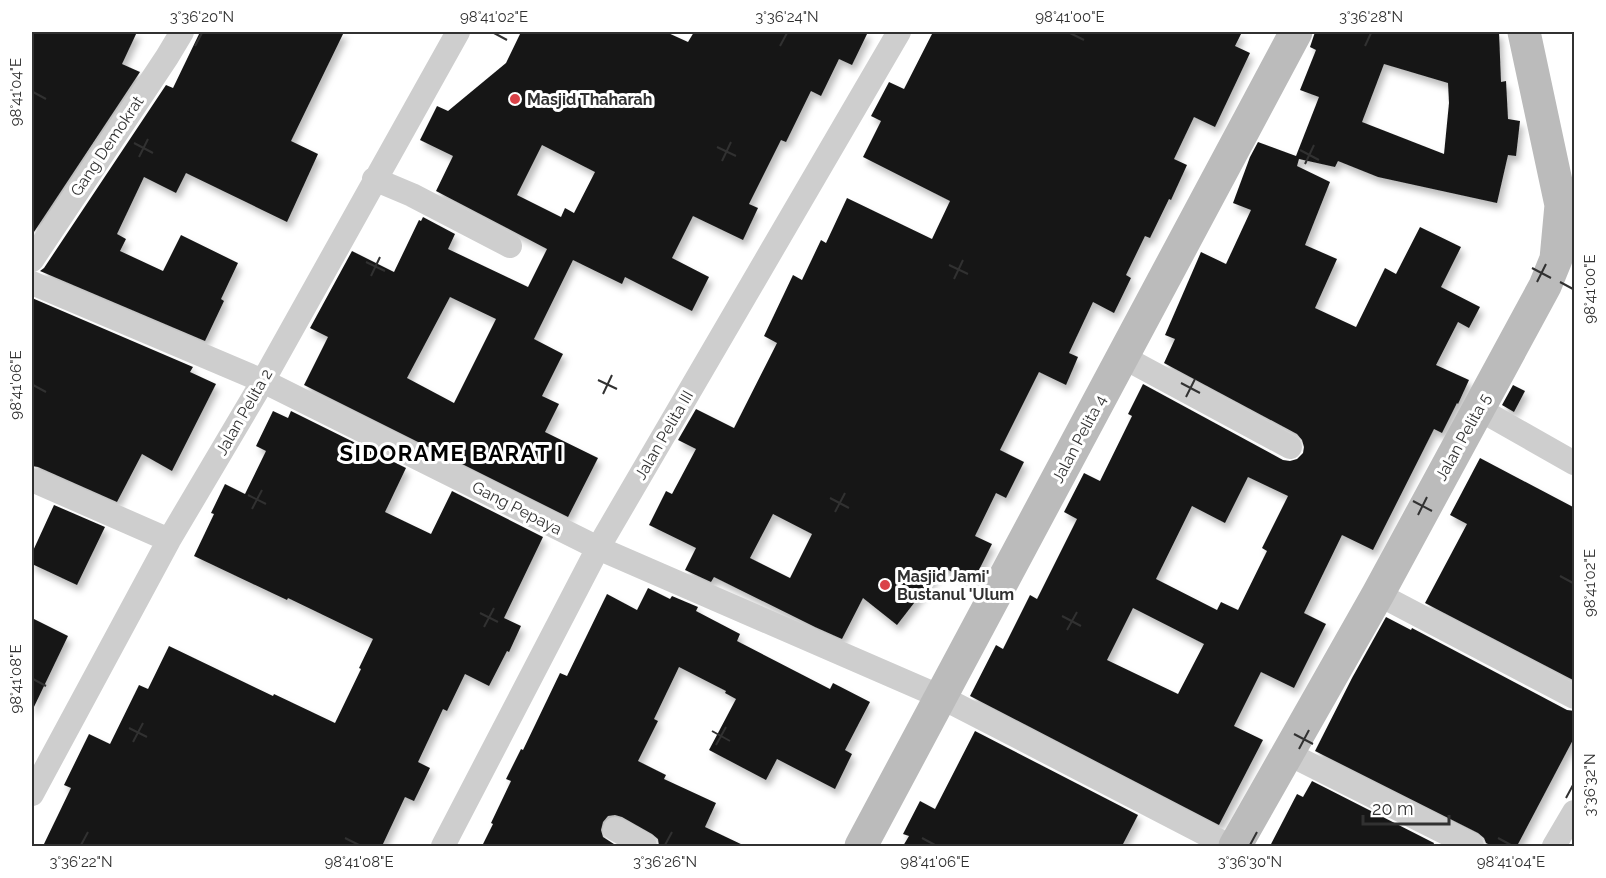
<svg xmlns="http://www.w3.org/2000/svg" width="1606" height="878" font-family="Raleway,sans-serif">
	<defs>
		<filter id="shadow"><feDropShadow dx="3.5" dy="6" stdDeviation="3" flood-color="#0004"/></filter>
	</defs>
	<rect width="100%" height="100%" fill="#fff"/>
	<path fill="#181818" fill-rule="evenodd" filter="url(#shadow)" d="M 32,32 L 137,32 L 122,64 L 140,72 L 32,235 Z
		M 200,32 L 344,32 L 291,141 L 318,154 L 287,222 L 186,173 L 176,193 L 144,177 L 117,234 L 126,239 L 120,251 L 163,271 L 181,235 L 238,263 L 221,299 L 224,301 L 205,341 L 40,271 L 44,268 L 166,85 L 173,88 Z
		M 521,32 L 666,32 L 688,42 L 694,32 L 868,32 L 852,65 L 839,59 L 821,96 L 811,91 L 786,142 L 781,140 L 749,204 L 758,208 L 743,240 L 693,216 L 672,258 L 709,277 L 692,311 L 625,277 L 622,284 L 573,260 L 534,339 L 563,354 L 542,396 L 559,404 L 545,432 L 598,458 L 568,517 L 304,385 L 328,337 L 310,328 L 352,251 L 394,272 L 419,220 L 421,221 L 423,217 L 455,234 L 448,249 L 528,287 L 547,249 L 436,191 L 453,156 L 420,140 L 437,106 L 448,111 L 506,63 ZM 542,145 L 595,172 L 574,213 L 565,208 L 561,217 L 517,195 ZM 450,297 L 496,319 L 454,403 L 407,378 Z
		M 933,32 L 1242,32 L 1235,46 L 1250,53 L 1215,127 L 1194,117 L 1174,159 L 1187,165 L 1171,200 L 1169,199 L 1150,238 L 1145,236 L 1126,275 L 1131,278 L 1114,313 L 1093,302 L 1069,353 L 1078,357 L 1066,385 L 1039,372 L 1000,450 L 1024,462 L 1006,498 L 996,493 L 975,536 L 992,544 L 973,582 L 942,567 L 897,625 L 863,598 L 842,639 L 815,627 L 714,577 L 711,582 L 685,570 L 696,548 L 649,525 L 666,491 L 672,494 L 696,449 L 678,440 L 696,409 L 734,428 L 777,343 L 764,336 L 793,275 L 802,280 L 821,240 L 826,243 L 847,198 L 932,239 L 950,201 L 863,157 L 881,121 L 871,116 L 889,82 L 904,89 ZM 773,514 L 812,534 L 790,578 L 750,558 Z
		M 1315,32 L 1499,32 L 1501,82 L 1506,81 L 1508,119 L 1520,121 L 1516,156 L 1508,155 L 1497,203 L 1378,177 L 1338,161 L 1335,167 L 1299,159 L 1297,166 L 1330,182 L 1305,245 L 1337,259 L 1315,308 L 1356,327 L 1385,268 L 1396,274 L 1420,227 L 1461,247 L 1441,287 L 1480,307 L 1469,328 L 1458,322 L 1436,365 L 1469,380 L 1458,404 L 1457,403 L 1442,433 L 1434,429 L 1373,550 L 1342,535 L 1304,613 L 1326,624 L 1294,688 L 1261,672 L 1234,726 L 1263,740 L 1219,825 L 970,696 L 996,645 L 1003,649 L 1030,595 L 1037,599 L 1077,519 L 1064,512 L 1084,473 L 1100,481 L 1132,416 L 1128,414 L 1143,384 L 1283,460 L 1290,461 L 1297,459 L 1303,453 L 1304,447 L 1302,440 L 1297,434 L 1164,363 L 1175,339 L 1165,335 L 1201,252 L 1226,264 L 1251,210 L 1233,203 L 1250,157 L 1258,142 L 1296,156 L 1319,97 L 1300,90 L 1316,50 L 1310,47 ZM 1384,64 L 1448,83 L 1449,103 L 1444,154 L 1362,122 ZM 1248,477 L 1288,496 L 1262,548 L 1267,551 L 1238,610 L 1221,602 L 1217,610 L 1156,579 L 1192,506 L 1225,523 ZM 1133,608 L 1204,644 L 1178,694 L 1107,660 Z
		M 32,298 L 193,367 L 190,372 L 216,384 L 172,471 L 142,454 L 117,502 L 38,467 L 32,466 Z
		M 1513,385 L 1525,391 L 1514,412 L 1502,405 Z
		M 273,411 L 288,418 L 291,411 L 406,468 L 385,512 L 431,534 L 452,491 L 543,537 L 504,618 L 521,626 L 509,652 L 507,651 L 489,686 L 465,674 L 447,711 L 443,709 L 418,762 L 430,768 L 414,801 L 405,797 L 382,846 L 43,846 L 71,788 L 64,785 L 89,734 L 110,744 L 139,685 L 148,689 L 169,646 L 273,696 L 274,694 L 335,723 L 361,669 L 359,668 L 373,639 L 288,598 L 287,600 L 194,556 L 214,514 L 211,513 L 225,484 L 245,494 L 266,451 L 256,446 Z
		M 1480,458 L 1575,508 L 1575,681 L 1425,603 L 1467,524 L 1450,515 Z
		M 54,505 L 105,527 L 77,585 L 32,564 L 32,553 Z
		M 648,588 L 670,599 L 672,596 L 698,607 L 696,611 L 740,634 L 737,641 L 830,689 L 833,683 L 870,702 L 845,750 L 852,754 L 835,789 L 777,759 L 766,780 L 709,750 L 736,699 L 725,693 L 726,691 L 679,667 L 654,719 L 658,721 L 638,761 L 666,775 L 664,779 L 716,803 L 705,827 L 745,846 L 659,846 L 658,839 L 652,834 L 622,817 L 615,815 L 608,816 L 603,822 L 601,830 L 603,837 L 617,846 L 482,846 L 493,824 L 491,823 L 511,781 L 506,779 L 521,749 L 523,750 L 560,673 L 567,676 L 607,594 L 637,610 Z
		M 1386,617 L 1411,630 L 1412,628 L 1567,710 L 1575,711 L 1575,736 L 1517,846 L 1492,846 L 1486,843 L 1484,838 L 1478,833 L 1315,751 L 1352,678 Z
		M 32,618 L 68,636 L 32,711 Z
		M 975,731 L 1138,815 L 1122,846 L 903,846 L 909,836 L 903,834 L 920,801 L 935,809 Z
		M 1312,781 L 1434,843 L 1433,846 L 1270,846 L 1297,794 L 1303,797 Z"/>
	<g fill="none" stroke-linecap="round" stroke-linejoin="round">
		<path stroke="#cecece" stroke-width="24" d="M 374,179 L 412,195 L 510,246
			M 32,260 L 167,57 L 182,32
			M 32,283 L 263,381 L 598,548 L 941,697 L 1229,846
			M 1123,357 L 1290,447
			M 1479,409 L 1574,463
			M 32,480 L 169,540
			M 1378,594 L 1574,697
			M 1287,753 L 1472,846
			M 32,794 L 169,540 L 263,381 L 458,32
			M 615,829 L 645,846
			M 443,846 L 598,548 L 899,32
			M 1554,846 L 1574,812"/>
		<path stroke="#bbb" stroke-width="33" d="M 861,846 L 1296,32
			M 1235,846 L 1378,594 L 1545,286 L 1556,259 L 1561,205 L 1524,32"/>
	</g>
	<path fill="none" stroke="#313131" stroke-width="2" d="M 494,33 L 507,40M 1070,33 L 1084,40M 195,46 L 202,33M 780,46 L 787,33M 1365,46 L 1371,33M 33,92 L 46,99M 134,143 L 153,153M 717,147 L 736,156M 1300,150 L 1319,160M 139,157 L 148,139M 722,161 L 731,142M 1305,164 L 1314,145M 366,262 L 385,271M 949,265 L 968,274M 1532,268 L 1551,278M 371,276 L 380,257M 954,279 L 963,260M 1537,282 L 1546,264M 1560,282 L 1573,289M 598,380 L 617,389M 1181,383 L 1200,393M 33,385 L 46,392M 603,394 L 612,375M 1186,397 L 1195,379M 248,495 L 266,504M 830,498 L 849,508M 1413,501 L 1432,511M 252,509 L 262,490M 835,512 L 845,493M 1418,515 L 1427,497M 1560,576 L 1573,583M 480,613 L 498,622M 1062,616 L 1081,626M 484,627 L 494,608M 1067,630 L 1077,612M 33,679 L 46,686M 129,728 L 147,737M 712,731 L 730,741M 1294,734 L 1313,744M 133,742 L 143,723M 716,745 L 726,727M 1299,749 L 1309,730M 1566,798 L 1573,785M 345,838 L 359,845M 922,838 L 935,845M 1498,838 L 1511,845M 81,845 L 88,832M 665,845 L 672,832M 1250,845 L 1257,832"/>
	<g fill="#da4248" stroke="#fff" stroke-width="2">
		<circle cx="515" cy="99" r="6"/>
		<circle cx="885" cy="585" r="6"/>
	</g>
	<g text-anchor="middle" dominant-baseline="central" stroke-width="6" stroke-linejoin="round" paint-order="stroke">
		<g font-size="16" font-weight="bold" fill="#313131" stroke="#fff" text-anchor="start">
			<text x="527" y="99">Masjid Thaharah</text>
			<text x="897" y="576">Masjid Jami'<tspan x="897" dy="18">Bustanul 'Ulum</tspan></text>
		</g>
		<g font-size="16" fill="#313131" stroke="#fff">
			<text transform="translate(107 146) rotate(-56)">Gang Demokrat</text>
			<text transform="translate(244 412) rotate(-60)">Jalan Pelita 2</text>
			<text transform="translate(664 435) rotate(-60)">Jalan Pelita III</text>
			<text transform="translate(1463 437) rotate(-61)">Jalan Pelita 5</text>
			<text transform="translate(1079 439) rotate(-62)">Jalan Pelita 4</text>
			<text transform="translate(517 508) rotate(27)">Gang Pepaya</text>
		</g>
		<g font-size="22" font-weight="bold" letter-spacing="1.5" fill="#000" stroke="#fff">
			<text x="452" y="453">SIDORAME BARAT I</text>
		</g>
	</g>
	<rect width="1606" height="878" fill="none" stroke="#ffffff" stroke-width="66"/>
	<path d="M1363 815v9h86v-9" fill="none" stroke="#313131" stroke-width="3"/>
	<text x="1372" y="815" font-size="18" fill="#313131" stroke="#ffffff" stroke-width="4.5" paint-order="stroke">20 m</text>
	<rect x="33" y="33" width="1540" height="812" fill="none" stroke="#313131" stroke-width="2"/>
	<g font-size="15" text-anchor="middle" fill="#313131">
		<text x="202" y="22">3°36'20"N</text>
		<text x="494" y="22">98°41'02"E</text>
		<text x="787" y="22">3°36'24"N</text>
		<text x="1070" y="22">98°41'00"E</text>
		<text x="1371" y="22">3°36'28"N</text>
		<text transform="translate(16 92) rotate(-90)" y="5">98°41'04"E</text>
		<text transform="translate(1590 289) rotate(-90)" y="5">98°41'00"E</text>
		<text transform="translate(16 385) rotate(-90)" y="5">98°41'06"E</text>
		<text transform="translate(1590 583) rotate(-90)" y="5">98°41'02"E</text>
		<text transform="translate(16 679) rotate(-90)" y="5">98°41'08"E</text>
		<text transform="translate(1590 785) rotate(-90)" y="5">3°36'32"N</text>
		<text x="81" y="867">3°36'22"N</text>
		<text x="359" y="867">98°41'08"E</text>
		<text x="665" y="867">3°36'26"N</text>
		<text x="935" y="867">98°41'06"E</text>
		<text x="1250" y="867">3°36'30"N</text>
		<text x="1511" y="867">98°41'04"E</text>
	</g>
</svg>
